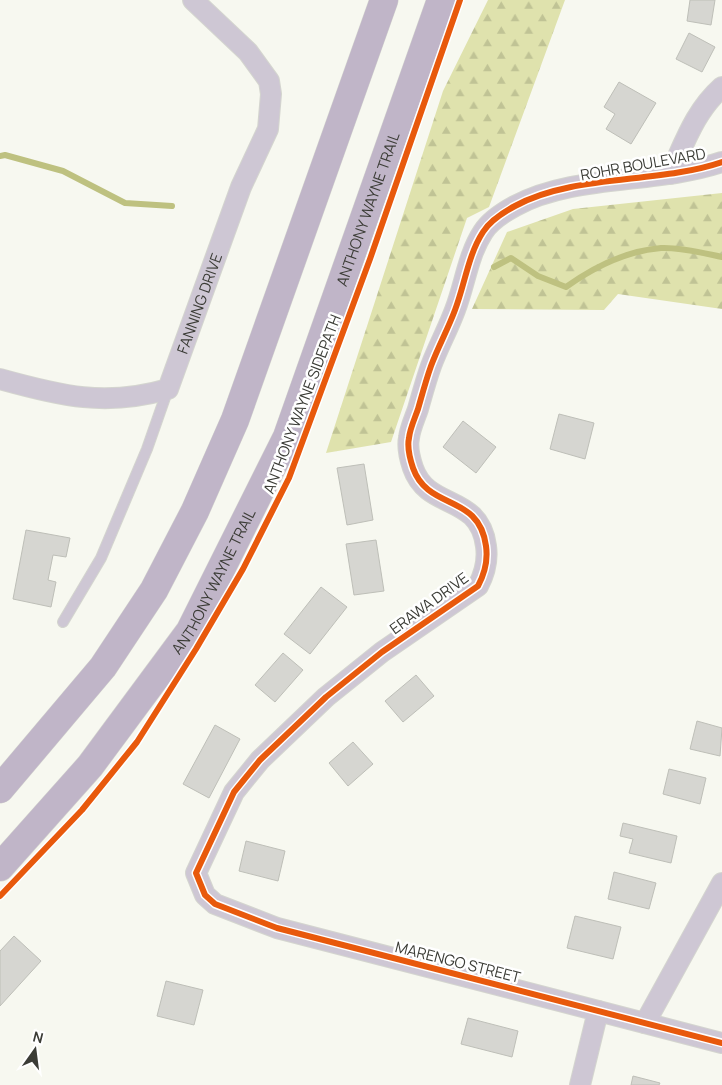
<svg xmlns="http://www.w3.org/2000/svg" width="722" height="1085" font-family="Manrope,sans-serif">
	<defs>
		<pattern id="forest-firs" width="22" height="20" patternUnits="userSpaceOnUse" patternTransform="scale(1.25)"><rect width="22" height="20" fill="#dfe2ad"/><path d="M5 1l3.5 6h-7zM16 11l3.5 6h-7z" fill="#c0c395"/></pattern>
	</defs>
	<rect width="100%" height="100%" fill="#f7f8f0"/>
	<path fill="url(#forest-firs)" d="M 488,0 L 565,0 L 489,207 L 467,218 L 391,442 L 326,453 L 443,91 Z
		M 722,193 L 722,309 L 618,294 L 604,310 L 472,309 L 507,232 L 573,209 Z"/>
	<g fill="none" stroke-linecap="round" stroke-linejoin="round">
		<path stroke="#bec180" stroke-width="6" d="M 0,156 L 5,155 L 63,171 L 125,203 L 172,206
			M 494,267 L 511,258 L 538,276 L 566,287 C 594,267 625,251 661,248 C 680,247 703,253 722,257"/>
	</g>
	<path fill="#d6d6d1" stroke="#bebfb8" d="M 690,0 L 715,0 L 711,25 L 687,21 Z
		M 689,33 L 715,47 L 702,72 L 676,59 Z
		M 619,82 L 656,103 L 631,144 L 606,129 L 615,114 L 604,107 Z
		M 559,414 L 594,423 L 585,459 L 550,449 Z
		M 463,421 L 496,447 L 476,473 L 443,447 Z
		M 364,464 L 373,520 L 347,525 L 337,468 Z
		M 26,530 L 70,538 L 66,557 L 53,555 L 48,580 L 56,582 L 51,607 L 13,599 Z
		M 376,540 L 384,591 L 354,595 L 346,544 Z
		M 321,587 L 347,607 L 310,654 L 284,634 Z
		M 283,653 L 303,670 L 275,702 L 255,685 Z
		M 416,675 L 434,696 L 403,722 L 385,701 Z
		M 697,721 L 722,728 L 720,756 L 690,749 Z
		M 215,725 L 240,739 L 209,798 L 183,784 Z
		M 353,742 L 373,764 L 348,786 L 329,763 Z
		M 669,769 L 706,778 L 700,804 L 663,794 Z
		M 623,823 L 677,836 L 671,863 L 629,853 L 633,839 L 620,836 Z
		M 246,841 L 285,851 L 278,881 L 239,871 Z
		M 614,872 L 656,883 L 649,909 L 608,899 Z
		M 575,916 L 621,927 L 613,959 L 567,948 Z
		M 14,936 L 41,961 L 0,1006 L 0,951 Z
		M 166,981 L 203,990 L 194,1025 L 157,1016 Z
		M 468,1018 L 518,1031 L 512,1057 L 461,1044 Z
		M 633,1076 L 660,1083 L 659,1085 L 631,1085 Z"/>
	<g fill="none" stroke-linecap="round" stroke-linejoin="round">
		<defs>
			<path id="service" d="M 63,622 L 101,558 L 147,449 L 168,389"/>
			<g id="minor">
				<path d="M 722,162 C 658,184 573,174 515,206 C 504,212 490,221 483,232 C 468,255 465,284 455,310 C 448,329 438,347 431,366 C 426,380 422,395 418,409 C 415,418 410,428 409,438 C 407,447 410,459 413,468 C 428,511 479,493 486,546 C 488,560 485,573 478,586 L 382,652 L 326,697 L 260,760 L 234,792 L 196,873 L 205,895 L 215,904 L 277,928 L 722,1043"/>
				<path d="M 670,174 C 685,142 695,111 722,87"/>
				<path id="s1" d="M 0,379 C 61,396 106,407 168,389 L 241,187 L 268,129 L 271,94 L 269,81 L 248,52 L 193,0"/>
				<path d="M 645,1023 L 722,883"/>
				<path d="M 580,1085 L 598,1011"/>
			</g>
			<g id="trunk">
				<path d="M 0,789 L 103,667 L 154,590 L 195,511 L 235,420 L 384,0"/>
				<path id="s2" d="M 0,867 L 90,766 L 190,631 L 287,437 L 441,0"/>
			</g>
		</defs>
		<use href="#service" stroke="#d4d5cf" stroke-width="12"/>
		<use href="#minor" stroke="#d4d5cf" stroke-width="22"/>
		<use href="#trunk" stroke="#d4d5cf" stroke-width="29"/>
		<use href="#service" stroke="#cec7d4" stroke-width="10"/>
		<use href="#minor" stroke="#cec7d4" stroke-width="20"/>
		<use href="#trunk" stroke="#c0b5c8" stroke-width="28"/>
		<defs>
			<path id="cycleway" d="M 722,162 C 658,184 573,174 515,206 C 504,212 490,221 483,232 C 468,255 465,284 455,310 C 448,329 438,347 431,366 C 426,380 422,395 418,409 C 415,418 410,428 409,438 C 407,447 410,459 413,468 C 428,511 479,493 486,546 C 488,560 485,573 478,586 L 382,652 L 326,697 L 260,760 L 234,792 L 196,873 L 205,895 L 215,904 L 277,928 L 722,1043
				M 0,896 L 82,810 L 137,742 L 196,649 L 243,569 L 289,478 L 370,259 L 460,0"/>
		</defs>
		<use href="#cycleway" stroke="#fff" stroke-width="9"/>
		<use href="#cycleway" stroke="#e8590c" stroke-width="6"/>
	</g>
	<g text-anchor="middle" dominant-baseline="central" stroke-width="5" stroke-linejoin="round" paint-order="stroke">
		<g font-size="15" fill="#3b3c36" stroke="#fff">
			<text transform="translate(643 164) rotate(-10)">ROHR BOULEVARD</text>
			<text stroke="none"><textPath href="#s2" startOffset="762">ANTHONY WAYNE TRAIL</textPath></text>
			<text stroke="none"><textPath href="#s1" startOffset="262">FANNING DRIVE</textPath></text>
			<text transform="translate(302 404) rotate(-69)">ANTHONY WAYNE SIDEPATH</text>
			<text stroke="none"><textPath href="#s2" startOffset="358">ANTHONY WAYNE TRAIL</textPath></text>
			<text transform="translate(429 603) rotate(-36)">ERAWA DRIVE</text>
			<text transform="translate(458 962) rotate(14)">MARENGO STREET</text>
		</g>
	</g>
	<g transform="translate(35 1050) rotate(14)" stroke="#ffffff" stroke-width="4" paint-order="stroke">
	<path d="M0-4L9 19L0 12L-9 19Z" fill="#3b3c36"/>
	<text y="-8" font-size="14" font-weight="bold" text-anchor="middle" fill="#3b3c36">N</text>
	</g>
</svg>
